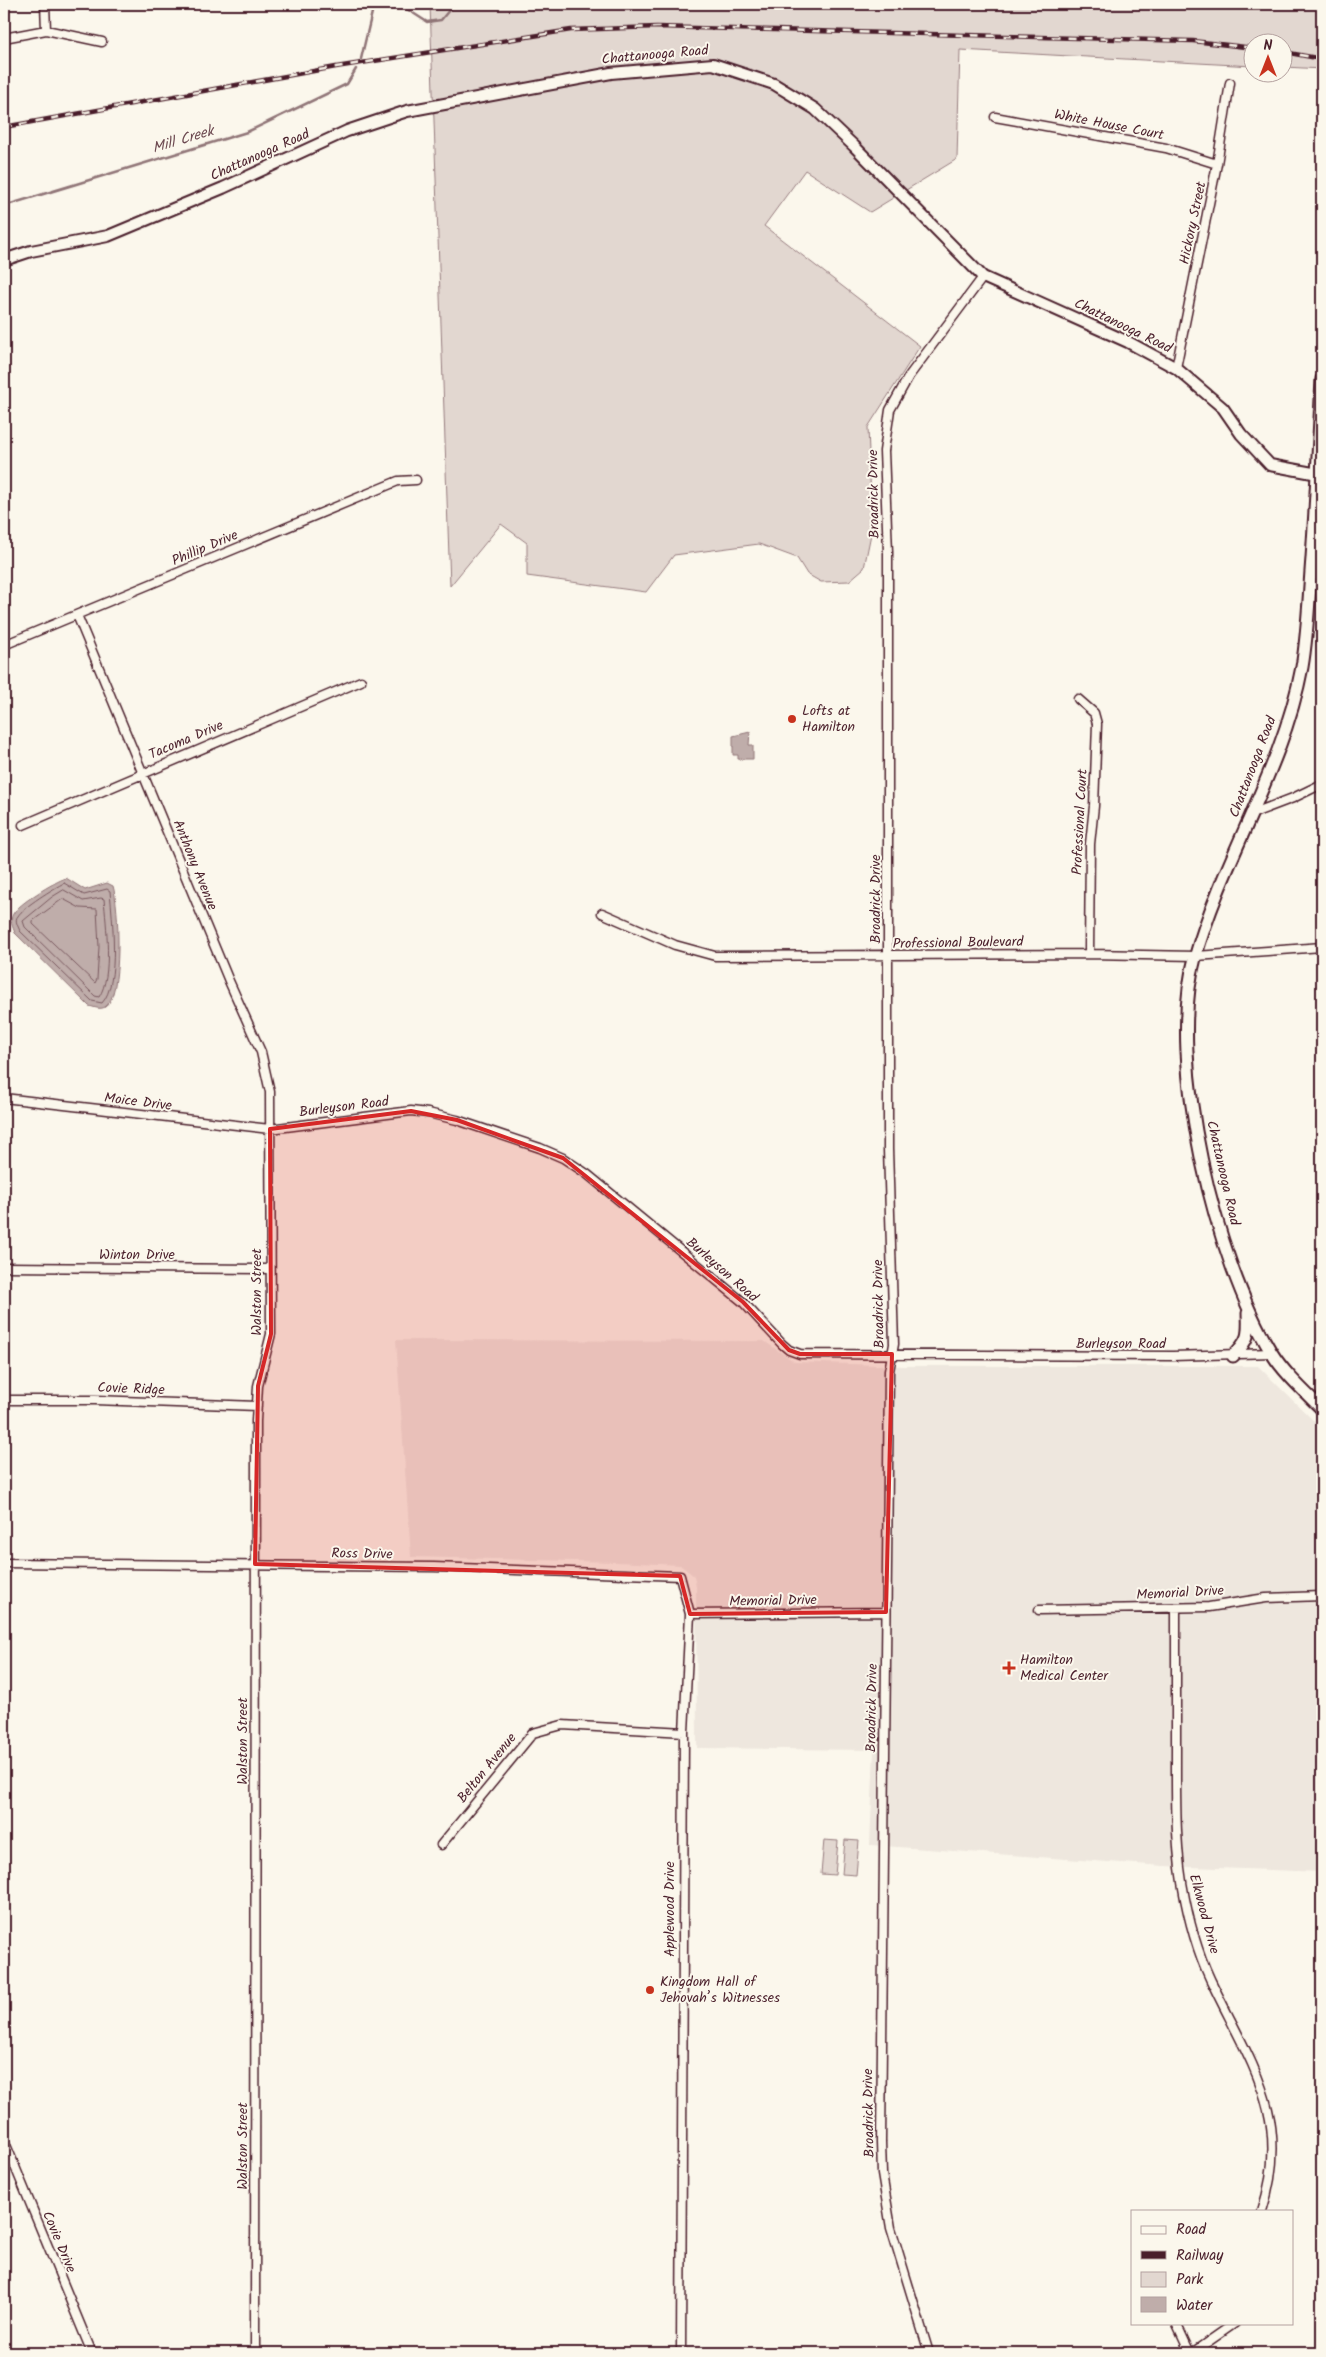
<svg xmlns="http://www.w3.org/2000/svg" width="1326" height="2357" font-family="Kalam,sans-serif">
	<rect width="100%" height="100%" fill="#fbf7ec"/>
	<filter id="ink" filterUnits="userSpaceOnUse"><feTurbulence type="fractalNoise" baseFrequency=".02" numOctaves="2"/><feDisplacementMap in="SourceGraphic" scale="10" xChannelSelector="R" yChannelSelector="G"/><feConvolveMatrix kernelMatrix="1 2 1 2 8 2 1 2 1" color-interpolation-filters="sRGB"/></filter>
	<g filter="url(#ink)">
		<path fill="#eee7de" d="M 396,1340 L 764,1341 L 795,1362 L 905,1366 L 1258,1366 L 1322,1429 L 1322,1872 L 1164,1866 L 870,1845 L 874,1750 L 697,1748 L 696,1587 L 694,1576 L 680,1565 L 615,1562 L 411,1557 Z"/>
		<path fill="#e2d7d0" stroke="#967b7e" d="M 430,4 L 1322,4 L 1322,69 L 1284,67 L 1284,42 L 1254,42 L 1253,66 L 960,50 L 957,159 L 870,212 L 805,170 L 764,226 L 920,346 L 868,427 L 872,529 L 864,568 L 849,581 L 821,582 L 807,574 L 797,558 L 759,544 L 674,555 L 646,592 L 527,576 L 527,543 L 501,524 L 450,586 Z
			M 824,1840 L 838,1841 L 835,1875 L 821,1874 Z
			M 845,1840 L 859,1841 L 856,1875 L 842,1874 Z"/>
		<path fill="#bfadaa" stroke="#907477" d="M 750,732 L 749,745 L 753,745 L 753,759 L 738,759 L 738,755 L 733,755 L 733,736 Z
			M 66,878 L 85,890 L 107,883 L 113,886 C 119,905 123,997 105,1007 C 100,1010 94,1007 89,1006 L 15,933 C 13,927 9,921 13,914 C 18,904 54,882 66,878 Z"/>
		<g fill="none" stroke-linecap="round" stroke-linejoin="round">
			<path stroke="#79585e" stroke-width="1" d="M 64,883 L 84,895 L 107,889 L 110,891 C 112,916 120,984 102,1003 L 92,1001 L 20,931 C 18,926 14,920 18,916 C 23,907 54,888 64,883 Z
				M 64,890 L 83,901 L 101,898 L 104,899 C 106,924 113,976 99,997 L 95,996 L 25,927 L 23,921 L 52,897 Z
				M 63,899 L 80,908 L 97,909 L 99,947 L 97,979 L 95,983 L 33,924 L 33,921 Z"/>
			<path stroke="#907477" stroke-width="2.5" d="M 399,4 L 427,22 L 441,20 L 454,4
				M 361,59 L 374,4
				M 4,206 L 247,132 L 347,84 L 356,69"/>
			<defs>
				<path id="minor" d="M 45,4 L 46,30
					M 4,38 L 46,30 L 102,42
					M 995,117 L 1166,148 L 1217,164
					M 1176,368 L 1217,164 L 1230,83
					M 77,615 L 229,981 L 261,1052 L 270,1092 L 271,1334 L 258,1386 L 256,1421 L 255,2353
					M 4,645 L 398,481 L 416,480
					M 1078,699 L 1094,713 L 1097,724 L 1094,806 L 1090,844 L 1089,954
					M 1251,814 L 1293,798 L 1322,784
					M 23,825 L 361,681
					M 602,913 L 675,945 L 715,956 L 1089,954 L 1196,956 L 1322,947
					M 4,1098 L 270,1129 L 411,1111 L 428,1113 L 457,1120 L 540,1148 L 563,1158 L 587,1174 L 743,1302 L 782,1344 L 789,1350 L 800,1354 L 1173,1356 L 1272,1353
					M 4,1267 L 269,1269
					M 4,1400 L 95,1400 L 257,1406
					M 4,1563 L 434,1567 L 680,1576 L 690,1614 L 684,1732 L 681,2353
					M 1176,1608 C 1176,1656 1176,1704 1176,1752 C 1176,1802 1175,1850 1185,1899 C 1191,1929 1201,1962 1215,1989 C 1253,2067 1292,2120 1262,2211
					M 1039,1610 L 1209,1607 L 1266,1598 L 1322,1596
					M 690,1614 L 886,1612
					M 441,1845 L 533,1733 L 562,1725 L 684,1732
					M 4,2140 L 92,2353
					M 1180,2323 L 1177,2325 L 1190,2353
					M 929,2353 L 891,2228 L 882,2174 L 881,2142 L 889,1371 L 894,1344 L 888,1149 L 888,552 L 884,451 L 890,410 L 909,376 L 983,277
					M 1192,2353 L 1235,2323"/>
				<path id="tertiary" d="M 4,260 L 31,251 L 108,236 L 223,188 L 347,131 L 407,111 L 611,73 L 713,64 L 774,84 L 815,109 L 854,146 L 983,277 L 1128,342 L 1176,368 L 1223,408 L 1241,434 L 1270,465 L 1318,474"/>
				<path id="secondary" d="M 1322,379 C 1319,439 1316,499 1312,558 C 1309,594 1308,632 1302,667 C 1283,769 1223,858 1195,958 C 1166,1061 1216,1261 1271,1352 C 1284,1373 1304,1391 1322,1409
					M 1233,1356 C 1249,1340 1249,1335 1248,1313"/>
			</defs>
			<use href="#minor" stroke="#4a1f2b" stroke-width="11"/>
			<use href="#tertiary" stroke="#4a1f2b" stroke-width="14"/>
			<use href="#secondary" stroke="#4a1f2b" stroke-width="15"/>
			<use href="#minor" stroke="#fbf7ec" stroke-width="8"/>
			<use href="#tertiary" stroke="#fbf7ec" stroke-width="10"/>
			<use href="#secondary" stroke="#fbf7ec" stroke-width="11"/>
			<defs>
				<path id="rail" d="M 1284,52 L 1322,59
					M 4,127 L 336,67 L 571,30 L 657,27 L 1193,41 L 1254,48"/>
			</defs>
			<use href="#rail" stroke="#4a1f2b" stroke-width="4.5"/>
			<use href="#rail" stroke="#fbf7ec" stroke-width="2.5" stroke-dasharray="8" stroke-linecap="butt"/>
		</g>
	</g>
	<path fill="#d62828" fill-opacity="0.2" stroke="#d62828" stroke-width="4" stroke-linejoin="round" d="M 411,1111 L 457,1120 L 563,1158 L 743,1302 L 789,1350 L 800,1354 L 892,1354 L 886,1612 L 690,1614 L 680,1576 L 255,1564 L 258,1386 L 271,1334 L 270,1129 Z"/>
	<g fill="#c8321e" stroke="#fbf7ec" stroke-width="2">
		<circle cx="792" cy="719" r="5"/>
		<path d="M1006.5 1660.5h5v5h5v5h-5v5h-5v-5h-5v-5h5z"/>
		<circle cx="650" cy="1990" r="5"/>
	</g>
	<g text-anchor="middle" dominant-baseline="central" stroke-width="4" stroke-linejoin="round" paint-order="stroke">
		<g font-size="14" fill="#4a1f2b" stroke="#fbf7ec">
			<text transform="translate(655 55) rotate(-5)">Chattanooga Road</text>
			<text transform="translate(1109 125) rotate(11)">White House Court</text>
			<text transform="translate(260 155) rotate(-24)">Chattanooga Road</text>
			<text transform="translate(1193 223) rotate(-78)">Hickory Street</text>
			<text transform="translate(1123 326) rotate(26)">Chattanooga Road</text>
			<text transform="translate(874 494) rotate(-91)">Broadrick Drive</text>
			<text transform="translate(205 548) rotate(-23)">Phillip Drive</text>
			<text transform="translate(186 740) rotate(-23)">Tacoma Drive</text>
			<text transform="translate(1253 767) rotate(-69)">Chattanooga Road</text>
			<text transform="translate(1080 822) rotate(-87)">Professional Court</text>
			<text transform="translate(195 865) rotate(68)">Anthony Avenue</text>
			<text transform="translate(876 899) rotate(-90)">Broadrick Drive</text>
			<text transform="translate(958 943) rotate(-1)">Professional Boulevard</text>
			<text transform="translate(138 1102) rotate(7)">Moice Drive</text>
			<text transform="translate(344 1107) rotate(-7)">Burleyson Road</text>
			<text transform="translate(1223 1173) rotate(77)">Chattanooga Road</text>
			<text x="137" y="1255">Winton Drive</text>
			<text transform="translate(722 1270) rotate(41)">Burleyson Road</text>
			<text transform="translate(257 1292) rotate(-90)">Walston Street</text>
			<text transform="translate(879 1304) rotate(-91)">Broadrick Drive</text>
			<text x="1121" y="1344">Burleyson Road</text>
			<text transform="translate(131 1389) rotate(2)">Covie Ridge</text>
			<text transform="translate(362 1554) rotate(1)">Ross Drive</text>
			<text transform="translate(1180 1593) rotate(-3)">Memorial Drive</text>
			<text transform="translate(773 1601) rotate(-1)">Memorial Drive</text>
			<text transform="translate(872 1708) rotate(-89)">Broadrick Drive</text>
			<text transform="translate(243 1741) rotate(-90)">Walston Street</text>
			<text transform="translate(487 1768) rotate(-51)">Belton Avenue</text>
			<text transform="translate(670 1909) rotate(-90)">Applewood Drive</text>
			<text transform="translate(1204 1914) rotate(75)">Elkwood Drive</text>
			<text transform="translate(869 2113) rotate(-91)">Broadrick Drive</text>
			<text transform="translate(243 2146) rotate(-90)">Walston Street</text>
			<text transform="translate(59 2242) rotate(67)">Covie Drive</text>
		</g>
		<g font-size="14" fill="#4a1f2b" stroke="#fbf7ec" text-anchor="start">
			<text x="802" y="711">Lofts at<tspan x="802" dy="16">Hamilton</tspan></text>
			<text x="1020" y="1660">Hamilton<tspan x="1020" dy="16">Medical Center</tspan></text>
			<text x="660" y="1982">Kingdom Hall of<tspan x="660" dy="16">Jehovah’s Witnesses</tspan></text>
		</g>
		<g font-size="15" font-style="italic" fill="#6d4a51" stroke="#fbf7ec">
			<text transform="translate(183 140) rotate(-17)">Mill Creek</text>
		</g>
	</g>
	<rect width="1326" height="2357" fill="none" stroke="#fbf7ec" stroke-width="20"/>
	<rect x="10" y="10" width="1306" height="2337" fill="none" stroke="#4a1f2b" stroke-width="2" filter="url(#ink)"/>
	<rect x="1131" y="2210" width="162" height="115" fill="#fbf7ec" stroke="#b4a19f"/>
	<rect x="1141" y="2226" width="25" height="8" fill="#fbf7ec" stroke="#b4a19f"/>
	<text x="1176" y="2234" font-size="15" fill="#4a1f2b">Road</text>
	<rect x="1141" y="2251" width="25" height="8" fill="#4a1f2b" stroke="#b4a19f"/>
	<text x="1176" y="2260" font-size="15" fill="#4a1f2b">Railway</text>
	<rect x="1141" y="2272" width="25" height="15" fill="#e2d7d0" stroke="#b4a19f"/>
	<text x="1176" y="2284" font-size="15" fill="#4a1f2b">Park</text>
	<rect x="1141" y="2297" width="25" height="15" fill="#bfadaa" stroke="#b4a19f"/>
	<text x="1176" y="2310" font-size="15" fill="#4a1f2b">Water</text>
	<g transform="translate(1268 58)"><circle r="24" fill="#fbf7ec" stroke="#b4a19f"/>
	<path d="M0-4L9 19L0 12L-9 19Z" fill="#c8321e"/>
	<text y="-8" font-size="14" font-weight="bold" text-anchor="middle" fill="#4a1f2b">N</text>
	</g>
</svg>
